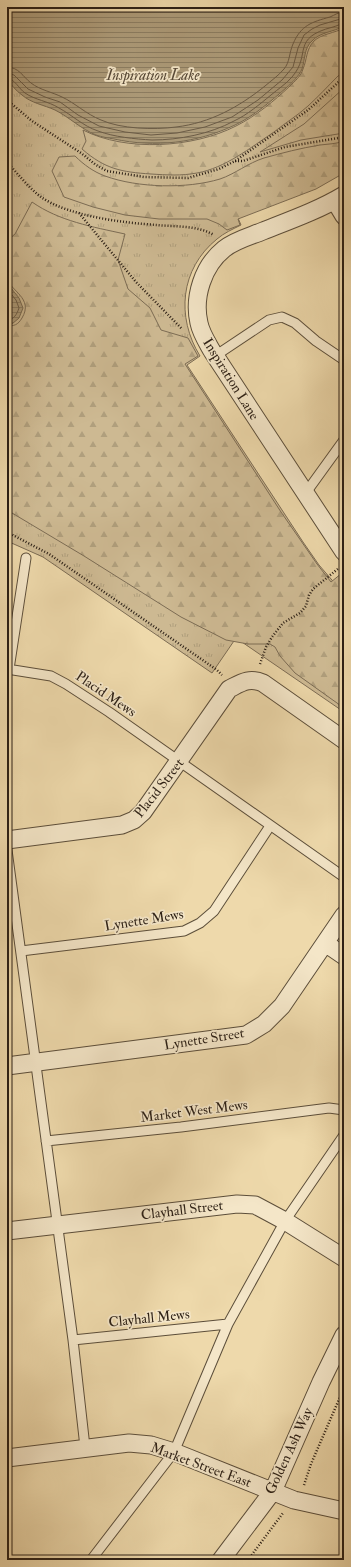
<svg xmlns="http://www.w3.org/2000/svg" width="351" height="1567" font-family="'IM FELL Double Pica',serif">
	<defs>
		<pattern id="grass-tufts" width="24" height="20" patternUnits="userSpaceOnUse"><rect width="24" height="20" fill="#cdb992"/><path d="M3 7l-1-3M5 7V3M7 7l1-3M15 17l-1-3M17 17v-4M19 17l1-3" fill="none" stroke="#b09f7d"/></pattern>
		<pattern id="forest-firs" width="22" height="20" patternUnits="userSpaceOnUse"><rect width="22" height="20" fill="#cdb992"/><path d="M5 1l3.5 6h-7zM16 11l3.5 6h-7z" fill="#b09f7d"/></pattern>
		<pattern id="water-rules" width="6" height="5" patternUnits="userSpaceOnUse"><rect width="6" height="5" fill="#ac9a78"/><path d="M0 2.5h6" fill="none" stroke="#8c7d61"/></pattern>
	</defs>
	<rect width="100%" height="100%" fill="#eed9ab"/>
	<filter id="stains"><feTurbulence type="fractalNoise" baseFrequency=".005" numOctaves="4"/><feColorMatrix values="0 0 0 0 .2 0 0 0 0 .09 0 0 0 0 .02 0 0 0 .5 -.17"/></filter>
	<radialGradient id="worn" r=".72"><stop offset=".6" stop-color="#630" stop-opacity="0"/><stop offset="1" stop-color="#630" stop-opacity=".3"/></radialGradient>
	<path fill="url(#grass-tufts)" stroke="#7c6c54" d="M 7,7 L 344,7 L 344,172 L 238,218 L 241,225 C 233,229 224,233 217,239 C 180,269 176,317 200,356 L 187,365 L 303,542 L 319,565 L 344,594 L 344,712 L 236,638 L 212,673 L 43,557 L 7,541 Z"/>
	<path fill="url(#forest-firs)" stroke="#7c6c54" d="M 344,28 L 344,73 L 338,76 C 328,86 318,97 308,106 C 297,116 285,123 274,132 C 250,148 225,168 197,173 C 181,176 167,175 151,174 C 121,172 105,169 82,149 L 86,141 L 83,130 C 126,152 193,148 236,126 C 256,116 274,101 290,86 C 295,81 301,76 303,69 C 307,60 306,49 314,41 C 321,34 335,33 344,28 Z
		M 344,88 L 344,133 L 301,140 L 260,152 L 304,124 Z
		M 344,141 L 344,173 L 316,189 L 238,219 L 240,225 L 227,230 L 219,224 L 207,219 L 159,219 L 125,215 L 93,207 L 64,197 L 52,171 L 59,157 L 75,156 C 84,165 94,172 105,176 C 138,188 187,189 220,179 C 235,174 248,163 264,158 C 282,153 301,148 320,145 C 328,144 336,144 344,141 Z
		M 32,202 C 59,221 93,227 125,234 L 118,260 L 128,289 L 150,308 L 161,330 L 188,338 L 198,356 L 185,364 L 281,512 L 317,564 L 331,582 L 342,573 L 344,575 L 344,708 L 295,673 L 280,656 L 275,647 L 270,644 L 248,644 L 226,640 L 181,617 L 84,556 L 7,510 L 7,326 C 14,326 18,325 22,318 C 34,298 10,291 7,278 C 5,268 7,251 7,241 L 15,234 Z"/>
	<path fill="url(#water-rules)" stroke="#786950" d="M 7,7 L 344,7 L 344,26 C 334,32 320,32 312,41 C 304,48 305,60 302,69 C 299,76 292,83 286,88 C 271,101 254,116 235,125 C 197,143 155,148 114,139 C 108,138 102,137 96,135 C 81,129 69,117 55,110 C 44,105 31,103 22,95 C 16,91 12,85 7,80 Z
		M 7,283 L 19,298 L 23,308 L 19,318 L 12,324 L 7,324 Z"/>
	<g fill="none" stroke-linecap="round" stroke-linejoin="round">
		<path stroke="#6c5c46" stroke-width="1" d="M 7,67 C 19,67 23,77 31,83 C 40,90 52,92 62,97 C 75,103 86,114 101,120 C 121,129 154,130 176,127 C 210,123 239,107 265,86 C 272,80 278,76 284,69 C 290,62 289,53 293,44 C 301,25 312,22 330,17 C 335,15 338,12 344,12
			M 7,73 L 14,75 L 28,89 L 45,97 L 60,102 L 78,115 L 99,126 L 125,132 L 151,135 L 177,133 L 205,127 L 232,117 L 258,100 L 282,80 L 293,67 L 298,48 L 304,35 L 312,29 L 320,25 L 344,18
			M 7,78 C 15,79 19,89 25,93 C 35,100 48,101 59,108 C 72,115 83,126 98,131 C 114,137 135,139 152,140 C 179,140 210,134 234,121 C 247,115 260,104 271,95 C 278,89 286,84 292,77 C 312,54 290,38 333,27 C 337,26 340,24 344,23
			M 7,289 L 16,300 L 19,308 C 17,314 14,320 7,320"/>
		<defs>
			<path id="service" d="M 215,356 L 269,320 L 282,317 L 295,323 L 316,341 L 344,360
				M 305,494 L 344,440
				M 7,669 L 51,676 L 66,684 L 109,712 L 344,877
				M 9,669 L 26,558
				M 7,850 L 73,1340 L 85,1447
				M 21,951 L 184,931 L 200,923 L 214,911 L 270,826
				M 46,1141 L 181,1127 L 329,1108 L 344,1110
				M 73,1340 L 228,1324
				M 91,1560 L 174,1452 L 228,1324 L 285,1221 L 344,1135"/>
			<path id="minor" d="M 344,195 C 319,210 291,220 263,231 C 251,236 235,240 224,249 C 203,266 193,297 199,323 C 201,333 207,342 212,351 L 344,552
				M 335,201 L 344,216
				M 7,840 L 122,825 L 134,820 L 143,812 L 229,689 C 241,683 249,677 263,683 L 344,740
				M 325,943 L 344,956
				M 7,1066 L 246,1035 L 264,1024 L 282,1006 L 344,915
				M 7,1231 L 237,1204 L 255,1205 L 285,1221 L 344,1258
				M 7,1458 L 129,1443 L 151,1445 L 174,1452 L 294,1500 L 344,1511
				M 221,1560 L 273,1491 L 321,1382 L 344,1335"/>
		</defs>
		<use href="#service" stroke="#5c4e3a" stroke-width="11"/>
		<use href="#minor" stroke="#5c4e3a" stroke-width="19"/>
		<path stroke="#2b1f15" stroke-width="2.5" stroke-dasharray="1 2" stroke-linecap="butt" d="M 7,100 L 32,121 L 81,153 L 96,165 L 107,171 L 144,177 L 188,178 L 219,169 L 235,161 L 308,110 L 344,77
			M 235,161 L 243,161 L 285,147 L 344,137
			M 7,162 C 18,174 28,187 41,197 C 68,216 124,223 157,225 C 176,227 197,225 214,235
			M 79,213 L 136,282 L 182,329
			M 7,532 L 49,554 L 217,670 L 222,675
			M 260,664 L 266,647 L 272,637 L 283,623 L 300,613 L 306,606 L 309,595 L 313,589 L 339,568
			M 304,1485 L 311,1464 L 344,1388
			M 248,1560 L 283,1513"/>
		<use href="#service" stroke="#f4e6c8" stroke-width="9"/>
		<use href="#minor" stroke="#f4e6c8" stroke-width="17"/>
	</g>
	<g text-anchor="middle" dominant-baseline="central" stroke-width="3.5" stroke-linejoin="round" paint-order="stroke">
		<g font-size="14" fill="#2b1f15" stroke="#f4e6c8">
			<text transform="translate(231 379) rotate(58)">Inspiration Lane</text>
			<text transform="translate(106 694) rotate(34)">Placid Mews</text>
			<text transform="translate(159 788) rotate(-52)">Placid Street</text>
			<text transform="translate(144 920) rotate(-9)">Lynette Mews</text>
			<text transform="translate(204 1039) rotate(-9)">Lynette Street</text>
			<text transform="translate(194 1111) rotate(-7)">Market West Mews</text>
			<text transform="translate(182 1210) rotate(-7)">Clayhall Street</text>
			<text transform="translate(149 1318) rotate(-6)">Clayhall Mews</text>
			<text transform="translate(289 1451) rotate(-65)">Golden Ash Way</text>
			<text transform="translate(201 1465) rotate(20)">Market Street East</text>
		</g>
		<g font-size="15" font-style="italic" fill="#584a38" stroke="#f4e6c8">
			<text x="153" y="75">Inspiration Lake</text>
		</g>
	</g>
	<rect width="351" height="1567" fill="none" stroke="#eed9ab" stroke-width="24"/>
	<rect x="8" y="8" width="335" height="1551" fill="none" stroke="#2b1f15" stroke-width="2"/>
	<rect x="12" y="12" width="327" height="1543" fill="none" stroke="#2b1f15"/>
	<rect width="100%" height="100%" filter="url(#stains)"/>
	<rect width="100%" height="100%" fill="url(#worn)"/>
</svg>
